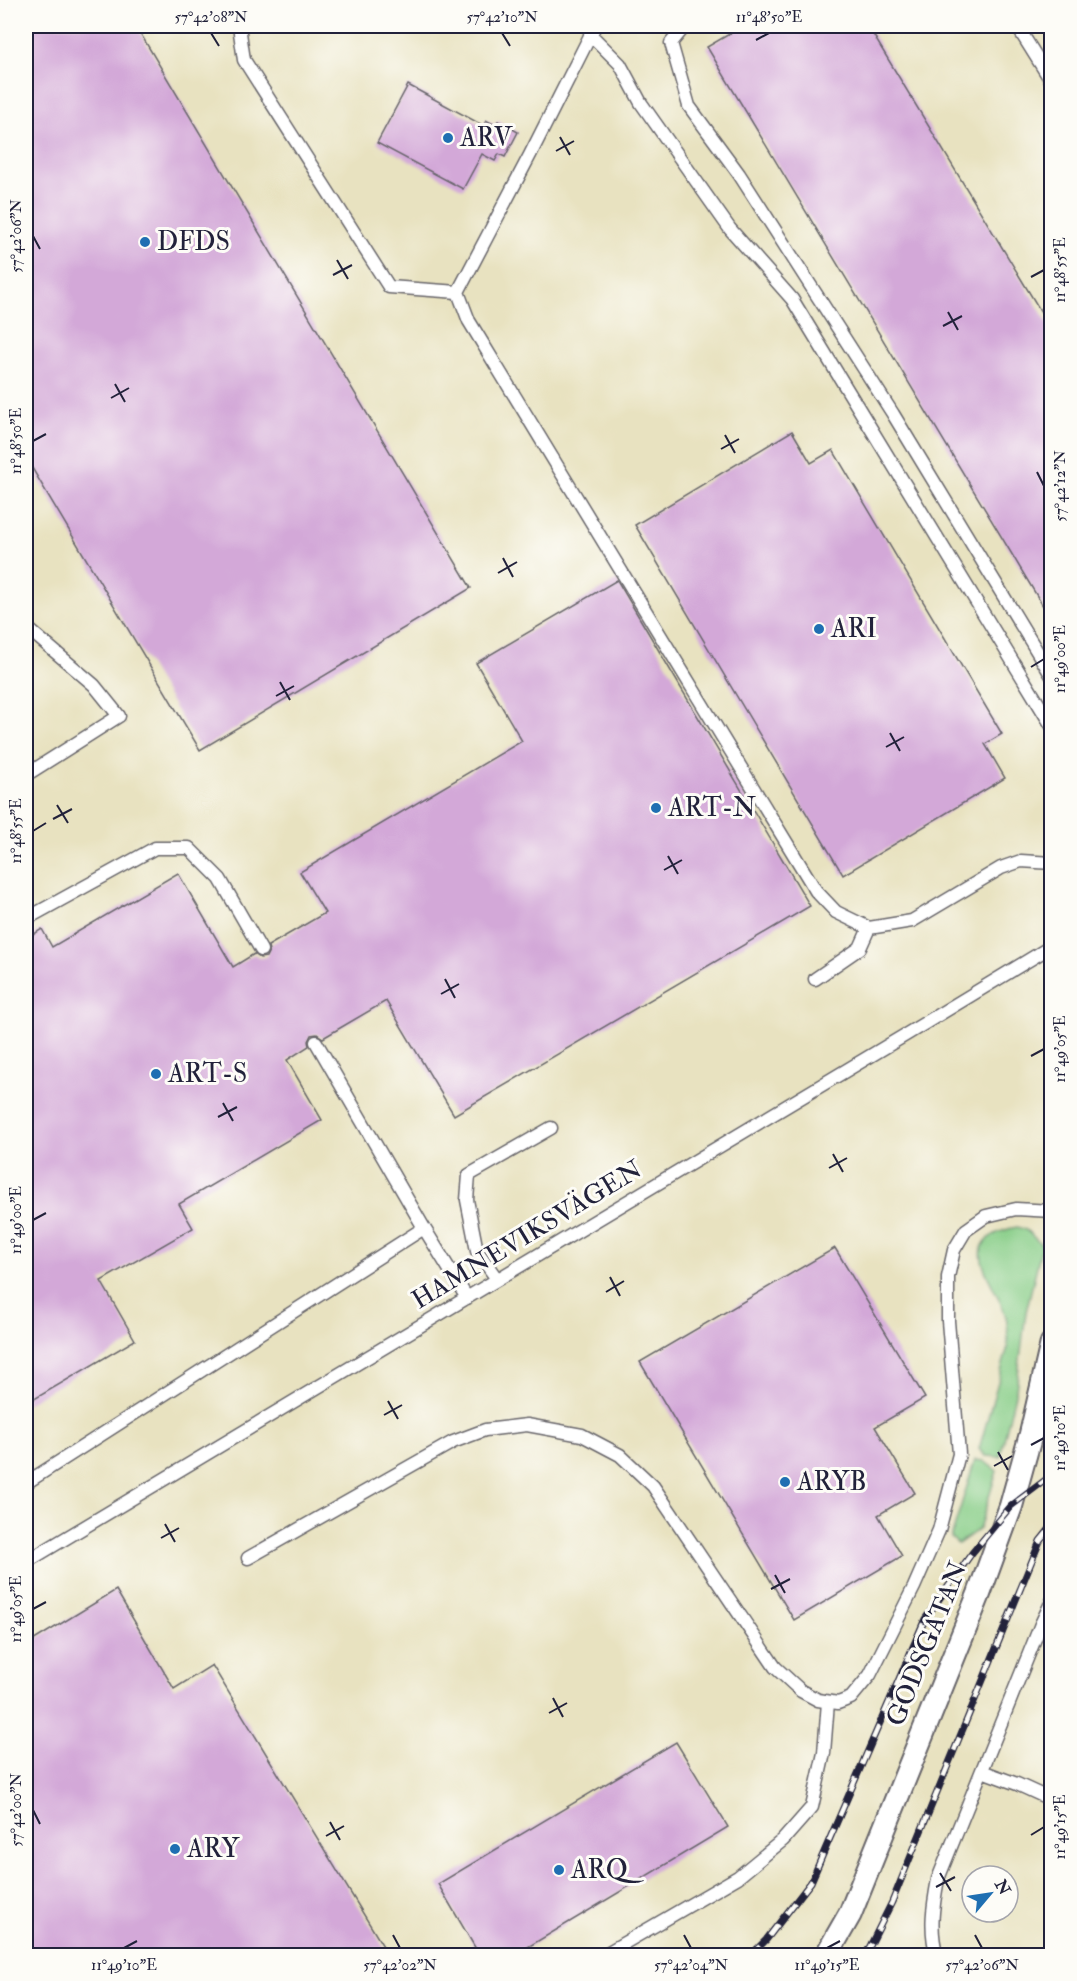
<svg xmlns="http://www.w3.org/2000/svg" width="1077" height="1981" font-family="'IM FELL Double Pica',serif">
	<rect width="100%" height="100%" fill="#fdfcf7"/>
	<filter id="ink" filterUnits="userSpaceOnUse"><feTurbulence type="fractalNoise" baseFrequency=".0167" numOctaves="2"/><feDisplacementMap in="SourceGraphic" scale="12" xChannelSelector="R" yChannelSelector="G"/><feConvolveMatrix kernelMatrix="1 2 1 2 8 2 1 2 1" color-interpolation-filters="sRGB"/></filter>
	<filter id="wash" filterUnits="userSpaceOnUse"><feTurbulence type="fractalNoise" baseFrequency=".008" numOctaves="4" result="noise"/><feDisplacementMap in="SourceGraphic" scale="24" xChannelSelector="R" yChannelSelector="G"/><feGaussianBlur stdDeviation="1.35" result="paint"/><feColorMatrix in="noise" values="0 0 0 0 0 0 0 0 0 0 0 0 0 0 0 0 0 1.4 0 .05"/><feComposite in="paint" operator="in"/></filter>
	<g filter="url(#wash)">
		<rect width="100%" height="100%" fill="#e8e2c0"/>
		<path fill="#87cd87" stroke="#547861" stroke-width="1.5" d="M 1017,1227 L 1026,1230 L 1042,1245 L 1026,1312 L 1016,1390 L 1000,1457 L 986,1456 L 979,1449 L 1007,1350 C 1008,1339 1009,1328 1006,1317 C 996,1280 950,1240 1017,1227 Z
			M 975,1460 L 984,1461 L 997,1471 L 979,1529 L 958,1544 L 951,1538 Z"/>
		<g id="blocks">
			<path fill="#d3a8d8" d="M 26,26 L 136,26 L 471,588 L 200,750 L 26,458 Z
				M 743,26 L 868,26 L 1052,330 L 1052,621 L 707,47 Z
				M 408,85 L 484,126 L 486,120 L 495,125 L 498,121 L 518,132 L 505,157 L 499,154 L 495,161 L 482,154 L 463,189 L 377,143 Z
				M 792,431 L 811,463 L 833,450 L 1002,734 L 985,744 L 1005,778 L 843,875 L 635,525 Z
				M 617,580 L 810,906 L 454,1115 L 386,1001 L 323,1038 L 317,1034 L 311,1035 L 308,1041 L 309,1046 L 287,1060 L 322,1120 L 179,1204 L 193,1228 L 101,1281 L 135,1340 L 26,1404 L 26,939 L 42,929 L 52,947 L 178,873 L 233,967 L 254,954 L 260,958 L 266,957 L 269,951 L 268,946 L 325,913 L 300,872 L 522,741 L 476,663 Z
				M 835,1248 L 925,1398 L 875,1427 L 915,1493 L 878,1515 L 902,1556 L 794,1620 L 640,1362 Z
				M 116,1590 L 174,1689 L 212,1665 L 389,1956 L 26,1956 L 26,1645 Z
				M 676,1742 L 728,1827 L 513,1956 L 480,1956 L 438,1884 Z"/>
		</g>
	</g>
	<g filter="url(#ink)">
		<use href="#blocks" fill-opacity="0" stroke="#67656a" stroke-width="1.5"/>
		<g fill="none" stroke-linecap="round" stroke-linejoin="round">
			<defs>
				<path id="service" d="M 239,26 L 244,60 L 389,287 L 458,292
					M 685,26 L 671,43 L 689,106 L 739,174 L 893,414 L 1052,676
					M 1017,26 L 1052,82
					M 590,34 L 620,64 L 641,103 L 730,229 L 792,299 L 1052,726
					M 458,292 L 469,321 L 816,891 L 836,912 L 869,928 L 912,921 L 1001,868 L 1021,861 L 1052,863
					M 458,292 L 530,155 L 595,26
					M 26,627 L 94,685 L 119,716 L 26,775
					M 26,919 L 155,848 L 189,848 L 220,879 L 261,950
					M 815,979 L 860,948 L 869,928
					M 316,1042 L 424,1228 L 467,1298
					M 497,1279 L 477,1251 L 467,1200 L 469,1175 L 551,1128
					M 26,1483 L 424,1228
					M 248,1558 L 453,1442 L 485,1430 L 527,1425 L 582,1435 L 620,1455 L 653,1486 L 775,1667 L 801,1691 L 818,1700 L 838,1703 L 851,1698 L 870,1675 L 914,1587 L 939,1530 L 959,1454 L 948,1321 L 948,1277 L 954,1250 L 966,1230 L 986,1216 L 1016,1209 L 1052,1211
					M 26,1562 L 907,1034 L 1052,946
					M 982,1771 L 1017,1784 L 1052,1800
					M 602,1956 L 738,1877 L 783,1840 L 812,1807 L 824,1753 L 828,1702
					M 937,1956 C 929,1929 933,1906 938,1879 L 1041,1624 L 1052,1601"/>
				<path id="minor" d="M 826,1956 L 850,1914 L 979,1594 L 1011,1506 L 1031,1434 L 1052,1343"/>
			</defs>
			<use href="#service" stroke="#67656a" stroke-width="15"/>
			<use href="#minor" stroke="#67656a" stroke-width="26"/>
			<use href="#service" stroke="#fff" stroke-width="12"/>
			<use href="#minor" stroke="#fff" stroke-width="22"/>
			<defs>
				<path id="rail" d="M 750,1956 L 766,1940 L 811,1882 L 925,1619 L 972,1553 L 1011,1506 L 1052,1475
					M 865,1956 L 892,1902 L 1040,1541 L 1052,1526"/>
			</defs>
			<use href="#rail" stroke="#22223b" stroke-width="7"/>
			<use href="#rail" stroke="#fdfcf7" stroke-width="4.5" stroke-dasharray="14" stroke-linecap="butt"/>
		</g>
	</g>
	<path fill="none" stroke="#22223b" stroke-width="2" d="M 211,33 L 219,46M 502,33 L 510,46M 756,40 L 769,33M 560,137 L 570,155M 556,151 L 574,141M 33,236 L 40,249M 337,260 L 348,279M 333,275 L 352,265M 1031,277 L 1044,270M 948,312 L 958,330M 943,326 L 962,316M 115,384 L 125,402M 111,398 L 129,388M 725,435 L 735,453M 33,441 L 46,434M 721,449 L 739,439M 1037,472 L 1044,486M 503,558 L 513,577M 498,573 L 517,562M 1031,667 L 1044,659M 280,682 L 290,700M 276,696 L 294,686M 890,733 L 900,751M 886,747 L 904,737M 57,805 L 68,823M 53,819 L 72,809M 33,831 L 46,823M 668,856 L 678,874M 664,870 L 682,860M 445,979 L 455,998M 441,994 L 459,984M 1031,1056 L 1044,1049M 223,1103 L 233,1121M 218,1117 L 237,1107M 833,1154 L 843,1172M 829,1168 L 847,1158M 33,1220 L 46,1213M 610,1277 L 620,1296M 606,1292 L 624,1281M 388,1401 L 398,1419M 384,1415 L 402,1405M 1031,1445 L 1044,1438M 998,1452 L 1008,1470M 994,1466 L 1012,1456M 165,1524 L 175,1542M 161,1538 L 179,1528M 775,1575 L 785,1593M 771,1589 L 790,1579M 33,1609 L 46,1602M 553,1698 L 563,1717M 549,1713 L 567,1703M 33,1810 L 40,1824M 330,1822 L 340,1840M 1031,1835 L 1044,1827M 326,1836 L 344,1826M 940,1873 L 951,1891M 936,1887 L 955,1877M 393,1935 L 400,1948M 684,1935 L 691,1948M 975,1935 L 982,1948M 124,1948 L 137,1941M 827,1948 L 840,1941"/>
	<g fill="#1f6fb2" stroke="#fdfcf7" stroke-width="2">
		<circle cx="448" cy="138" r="6"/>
		<circle cx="145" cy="242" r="6"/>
		<circle cx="819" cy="629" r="6"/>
		<circle cx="656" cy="808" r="6"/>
		<circle cx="156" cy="1074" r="6"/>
		<circle cx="785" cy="1482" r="6"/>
		<circle cx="175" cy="1849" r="6"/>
		<circle cx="559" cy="1870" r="6"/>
	</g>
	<g text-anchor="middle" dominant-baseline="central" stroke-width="6" stroke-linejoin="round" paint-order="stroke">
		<g font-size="26" fill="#22223b" stroke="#fdfcf7" text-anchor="start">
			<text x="460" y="138">ARV</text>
			<text x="157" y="242">DFDS</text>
			<text x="831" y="629">ARI</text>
			<text x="668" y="808">ART-N</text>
			<text x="168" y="1074">ART-S</text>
			<text x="797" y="1482">ARYB</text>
			<text x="187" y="1849">ARY</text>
			<text x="571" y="1870">ARQ</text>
		</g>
		<g font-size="26" fill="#22223b" stroke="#fdfcf7">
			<text transform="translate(527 1235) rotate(-31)">HAMNEVIKSVÄGEN</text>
			<text transform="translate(927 1644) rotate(-68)">GODSGATAN</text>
		</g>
	</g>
	<rect width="1077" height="1981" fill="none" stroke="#fdfcf7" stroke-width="66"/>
	<g transform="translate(990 1894) rotate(61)"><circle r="28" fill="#fdfcf7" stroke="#a5a5ac" stroke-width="1.5"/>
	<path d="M0-4.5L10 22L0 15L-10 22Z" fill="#1f6fb2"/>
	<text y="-9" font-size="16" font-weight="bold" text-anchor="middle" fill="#22223b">N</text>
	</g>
	<rect x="33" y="33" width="1011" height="1915" fill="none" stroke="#22223b" stroke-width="2"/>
	<g font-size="15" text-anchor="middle" fill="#22223b">
		<text x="211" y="22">57°42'08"N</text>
		<text x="502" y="22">57°42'10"N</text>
		<text x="769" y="22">11°48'50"E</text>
		<text transform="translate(16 236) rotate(-90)" y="5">57°42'06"N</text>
		<text transform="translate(1060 270) rotate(-90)" y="5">11°48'55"E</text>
		<text transform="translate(16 441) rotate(-90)" y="5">11°48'50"E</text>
		<text transform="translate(1060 486) rotate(-90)" y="5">57°42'12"N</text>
		<text transform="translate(1060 659) rotate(-90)" y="5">11°49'00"E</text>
		<text transform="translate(16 831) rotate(-90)" y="5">11°48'55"E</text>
		<text transform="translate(1060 1049) rotate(-90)" y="5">11°49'05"E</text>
		<text transform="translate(16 1220) rotate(-90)" y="5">11°49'00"E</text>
		<text transform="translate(1060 1438) rotate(-90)" y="5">11°49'10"E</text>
		<text transform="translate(16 1609) rotate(-90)" y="5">11°49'05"E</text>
		<text transform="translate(16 1810) rotate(-90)" y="5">57°42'00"N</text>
		<text transform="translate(1060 1827) rotate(-90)" y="5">11°49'15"E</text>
		<text x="124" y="1970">11°49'10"E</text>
		<text x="400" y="1970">57°42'02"N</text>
		<text x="691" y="1970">57°42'04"N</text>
		<text x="827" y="1970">11°49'15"E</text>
		<text x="982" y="1970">57°42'06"N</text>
	</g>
</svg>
